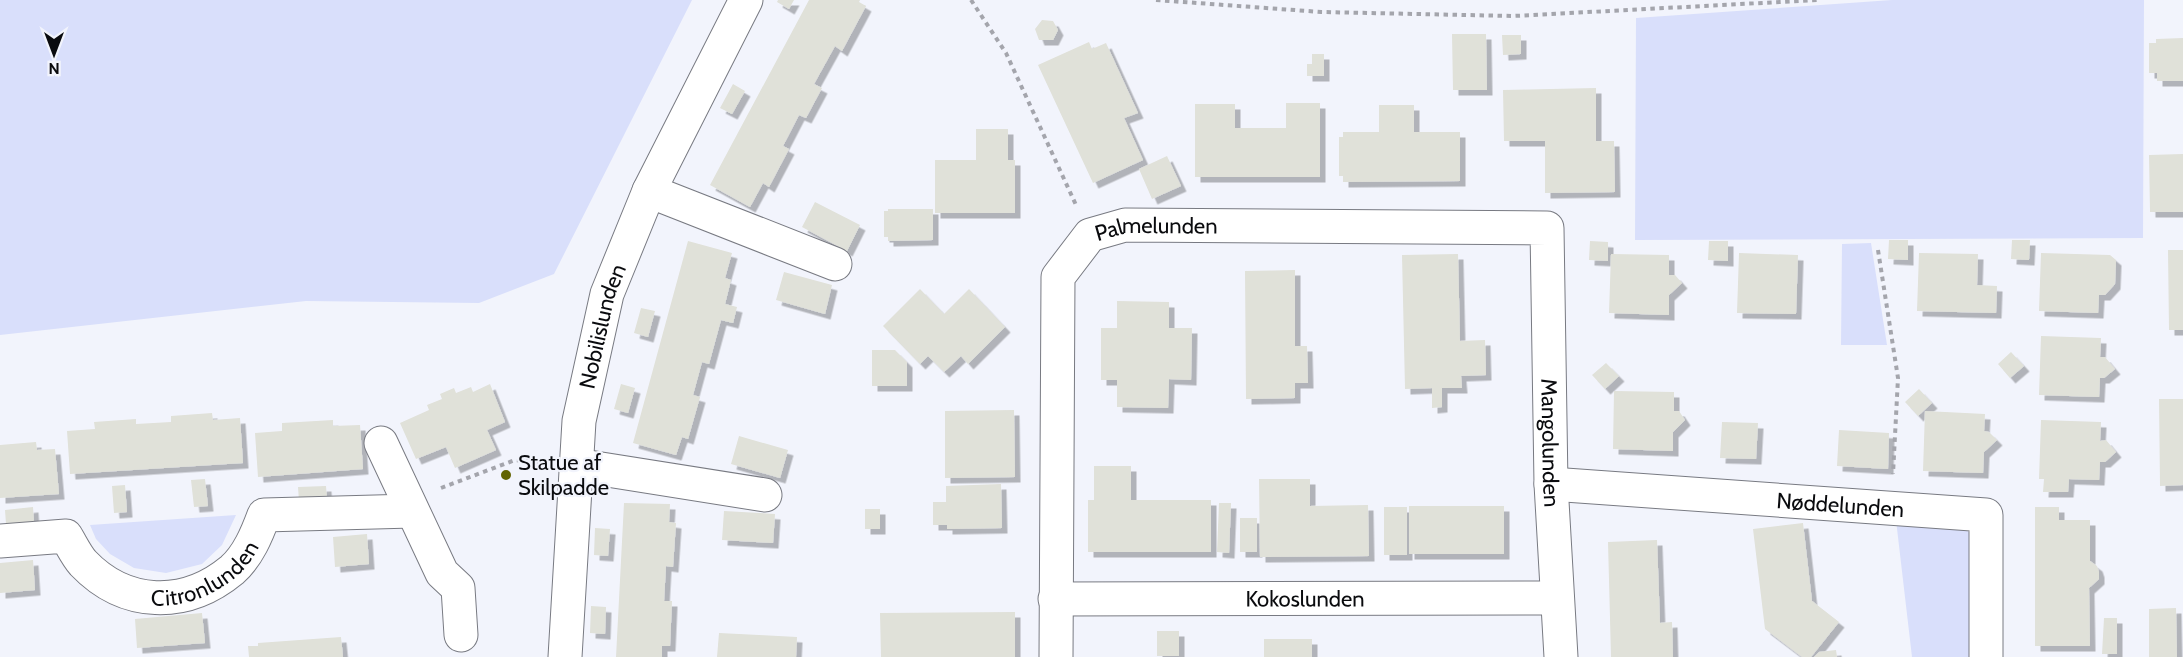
<svg xmlns="http://www.w3.org/2000/svg" width="2183" height="657" font-family="Cabin,sans-serif">
	<defs>
		<filter id="shadow"><feDropShadow dx="5.5" dy="5.5" stdDeviation="0" flood-color="#0004"/></filter>
	</defs>
	<rect width="100%" height="100%" fill="#f2f4fc"/>
	<path fill="#d9dffb" d="M 0,0 L 692,0 L 554,274 L 479,303 L 306,301 L 0,335 Z
		M 1892,0 L 2144,0 L 2143,238 L 1635,240 L 1636,18 Z
		M 1871,243 L 1887,345 L 1841,345 L 1842,244 Z
		M 236,515 L 222,545 L 202,564 L 166,573 L 134,568 L 110,554 L 96,539 L 90,525 Z
		M 1896,520 L 1961,525 L 1973,536 L 1977,657 L 1912,657 Z"/>
	<path fill="#e0e1d9" filter="url(#shadow)" d="M 778,0 L 794,0 L 789,9 L 777,2 Z
		M 809,0 L 860,0 L 859,2 L 866,6 L 842,51 L 835,46 L 814,84 L 822,88 L 806,118 L 799,115 L 783,146 L 789,149 L 769,187 L 763,183 L 750,207 L 710,185 Z
		M 1042,20 L 1053,21 L 1058,30 L 1053,40 L 1039,40 L 1035,29 Z
		M 1452,34 L 1486,34 L 1487,90 L 1453,90 Z
		M 1502,35 L 1521,35 L 1521,54 L 1503,55 Z
		M 2183,38 L 2183,81 L 2157,81 L 2157,73 L 2149,73 L 2149,43 L 2156,43 L 2156,39 Z
		M 1089,42 L 1092,49 L 1106,43 L 1138,113 L 1124,118 L 1143,160 L 1093,183 L 1038,65 Z
		M 1312,54 L 1324,54 L 1324,76 L 1307,76 L 1307,64 L 1312,64 Z
		M 733,84 L 745,91 L 732,114 L 720,108 Z
		M 1596,88 L 1596,141 L 1614,141 L 1615,192 L 1545,193 L 1545,141 L 1504,141 L 1503,90 Z
		M 1286,103 L 1320,103 L 1320,177 L 1195,177 L 1195,104 L 1235,104 L 1235,128 L 1286,128 Z
		M 1379,105 L 1414,105 L 1414,132 L 1460,132 L 1460,181 L 1343,182 L 1343,176 L 1339,176 L 1339,137 L 1343,137 L 1343,132 L 1379,132 Z
		M 976,129 L 1008,129 L 1008,160 L 1015,160 L 1015,213 L 935,213 L 935,160 L 976,160 Z
		M 2183,154 L 2183,212 L 2150,212 L 2149,155 Z
		M 1167,156 L 1181,186 L 1152,199 L 1139,169 Z
		M 815,202 L 860,225 L 847,251 L 802,227 Z
		M 888,209 L 933,209 L 933,240 L 888,241 L 888,237 L 884,237 L 884,211 L 888,211 Z
		M 1889,240 L 1908,240 L 1908,260 L 1888,259 Z
		M 2012,240 L 2030,240 L 2029,260 L 2011,259 Z
		M 688,241 L 732,253 L 725,278 L 731,280 L 725,304 L 737,307 L 733,323 L 721,320 L 709,364 L 702,362 L 693,395 L 700,397 L 688,439 L 682,437 L 676,455 L 633,443 Z
		M 1590,241 L 1608,242 L 1608,261 L 1589,260 Z
		M 1709,241 L 1728,241 L 1728,261 L 1708,260 Z
		M 2168,250 L 2183,250 L 2183,330 L 2169,330 Z
		M 1739,253 L 1798,255 L 1796,314 L 1737,313 Z
		M 1919,253 L 1978,254 L 1977,285 L 1997,286 L 1996,313 L 1917,311 Z
		M 2041,253 L 2110,255 L 2116,260 L 2115,284 L 2105,295 L 2099,295 L 2098,313 L 2039,311 Z
		M 1458,254 L 1460,341 L 1485,340 L 1486,375 L 1461,376 L 1462,388 L 1442,388 L 1442,407 L 1432,408 L 1432,388 L 1405,389 L 1402,255 Z
		M 1611,254 L 1669,255 L 1669,275 L 1675,275 L 1682,283 L 1669,295 L 1669,315 L 1609,313 Z
		M 1295,270 L 1295,346 L 1307,346 L 1308,383 L 1295,383 L 1295,398 L 1246,399 L 1245,271 Z
		M 784,272 L 832,285 L 825,314 L 776,300 Z
		M 920,289 L 944,314 L 969,289 L 1005,327 L 968,364 L 961,356 L 944,372 L 928,356 L 920,364 L 883,326 Z
		M 1117,301 L 1169,302 L 1169,328 L 1192,328 L 1191,380 L 1169,379 L 1168,408 L 1117,407 L 1117,380 L 1101,380 L 1101,328 L 1117,328 Z
		M 641,308 L 655,311 L 648,337 L 634,333 Z
		M 2041,336 L 2101,338 L 2100,357 L 2105,357 L 2115,369 L 2104,378 L 2100,378 L 2099,397 L 2039,395 Z
		M 872,350 L 895,350 L 907,362 L 907,386 L 872,386 Z
		M 2011,352 L 2024,366 L 2010,378 L 1998,364 Z
		M 1606,363 L 1619,376 L 1605,389 L 1592,375 Z
		M 490,384 L 505,422 L 487,430 L 496,450 L 455,468 L 446,447 L 416,459 L 400,423 L 429,410 L 427,405 L 442,399 L 440,394 L 454,388 L 456,393 L 471,387 L 473,392 Z
		M 621,384 L 635,388 L 628,413 L 614,409 Z
		M 1919,389 L 1932,403 L 1918,416 L 1905,402 Z
		M 1614,391 L 1674,392 L 1674,411 L 1679,411 L 1685,420 L 1673,432 L 1673,451 L 1613,449 Z
		M 2159,399 L 2183,399 L 2183,485 L 2160,486 Z
		M 1014,410 L 1015,477 L 945,478 L 945,411 Z
		M 1925,411 L 1985,414 L 1984,431 L 1989,432 L 1997,440 L 1984,452 L 1983,473 L 1923,471 Z
		M 212,413 L 213,420 L 240,418 L 243,463 L 70,474 L 67,431 L 95,429 L 94,422 L 136,419 L 136,424 L 171,422 L 171,416 Z
		M 333,420 L 333,426 L 360,425 L 363,469 L 258,477 L 255,433 L 282,431 L 282,423 Z
		M 2041,420 L 2101,422 L 2100,441 L 2106,440 L 2116,452 L 2105,462 L 2100,462 L 2099,480 L 2069,479 L 2068,492 L 2043,492 L 2044,479 L 2039,479 Z
		M 1722,422 L 1758,423 L 1756,459 L 1720,458 Z
		M 1839,430 L 1889,433 L 1888,469 L 1837,466 Z
		M 739,436 L 788,450 L 780,478 L 731,464 Z
		M 36,442 L 37,450 L 55,449 L 59,494 L 0,498 L 0,445 Z
		M 1094,466 L 1131,466 L 1131,500 L 1211,500 L 1211,552 L 1088,552 L 1088,500 L 1094,500 Z
		M 205,479 L 208,506 L 194,507 L 191,480 Z
		M 1259,479 L 1310,479 L 1310,506 L 1368,505 L 1369,556 L 1260,557 Z
		M 1001,484 L 1002,528 L 947,529 L 947,525 L 933,525 L 933,502 L 946,502 L 946,486 Z
		M 125,485 L 127,512 L 114,513 L 112,486 Z
		M 326,486 L 327,499 L 299,501 L 298,487 Z
		M 624,503 L 670,504 L 669,522 L 676,523 L 673,567 L 666,566 L 664,601 L 672,601 L 670,646 L 662,646 L 662,657 L 616,657 Z
		M 1219,503 L 1231,503 L 1229,553 L 1217,552 Z
		M 1409,506 L 1504,506 L 1504,554 L 1409,554 Z
		M 33,507 L 34,522 L 6,524 L 5,510 Z
		M 1384,507 L 1407,507 L 1407,555 L 1384,555 Z
		M 2035,507 L 2059,507 L 2059,520 L 2090,520 L 2090,561 L 2097,566 L 2099,572 L 2099,579 L 2089,588 L 2090,646 L 2035,646 Z
		M 865,509 L 880,509 L 880,529 L 865,529 Z
		M 724,511 L 775,514 L 773,543 L 722,540 Z
		M 1240,518 L 1257,518 L 1257,552 L 1240,552 Z
		M 1803,523 L 1812,601 L 1839,622 L 1811,657 L 1802,657 L 1765,629 L 1753,529 Z
		M 595,528 L 610,529 L 608,556 L 594,555 Z
		M 367,534 L 369,564 L 335,567 L 333,537 Z
		M 1657,540 L 1660,623 L 1672,622 L 1673,657 L 1611,657 L 1608,542 Z
		M 33,560 L 35,590 L 0,593 L 0,563 Z
		M 591,606 L 606,607 L 605,634 L 590,633 Z
		M 2176,608 L 2177,657 L 2149,657 L 2149,609 Z
		M 1015,612 L 1015,657 L 881,657 L 880,613 Z
		M 202,613 L 205,643 L 137,648 L 135,619 Z
		M 2104,618 L 2117,618 L 2117,654 L 2102,654 Z
		M 1157,631 L 1179,631 L 1179,656 L 1157,656 Z
		M 719,633 L 797,637 L 796,657 L 717,657 Z
		M 341,637 L 343,657 L 249,657 L 248,646 L 258,646 L 258,643 Z
		M 1264,639 L 1312,639 L 1312,657 L 1264,657 Z
		M 1836,650 L 1837,657 L 1814,657 L 1819,652 Z"/>
	<g fill="none" stroke-linecap="round" stroke-linejoin="round">
		<defs>
			<g id="minor">
				<path d="M 649,191 L 835,264"/>
				<path d="M 381,443 L 442,573 L 458,588 L 461,635"/>
				<path d="M 576,465 L 765,495"/>
				<path id="s1" d="M 1551,484 L 1986,515 L 1986,657"/>
				<path id="s2" d="M 0,541 L 66,536 C 71,544 76,555 83,563 C 125,607 185,609 232,570 C 248,556 257,534 264,515 L 412,511"/>
				<path id="s3" d="M 1055,599 L 1557,598"/>
				<path id="s4" d="M 565,657 L 579,421 L 607,294 L 649,191 L 746,0"/>
				<path id="s5" d="M 1056,657 L 1058,277 L 1090,235 L 1125,225 L 1547,228 L 1551,484 L 1561,657"/>
			</g>
		</defs>
		<use href="#minor" stroke="#787a82" stroke-width="35"/>
		<path stroke="#a4a5ac" stroke-width="4" stroke-dasharray="4.5 4.5" stroke-linecap="butt" d="M 971,0 L 1006,53 L 1076,205
			M 1156,0 L 1321,12 L 1513,16 L 1818,0
			M 1878,250 L 1898,378 L 1893,474
			M 441,488 L 515,460 L 542,462"/>
		<use href="#minor" stroke="#fff" stroke-width="33"/>
	</g>
	<circle fill="#626400" stroke="#f2f4fc" stroke-width="2" cx="506" cy="475" r="6"/>
	<g text-anchor="middle" dominant-baseline="central" stroke-width="4.5" stroke-linejoin="round" paint-order="stroke">
		<g font-size="22" fill="#0a0b0e" stroke="#f2f4fc">
			<text stroke="none"><textPath href="#s5" startOffset="500">Palmelunden</textPath></text>
			<text stroke="none"><textPath href="#s4" startOffset="334">Nobilislunden</textPath></text>
			<text stroke="none"><textPath href="#s5" startOffset="1106">Mangolunden</textPath></text>
			<text stroke="none"><textPath href="#s1" startOffset="290">Nøddelunden</textPath></text>
			<text stroke="none"><textPath href="#s2" startOffset="237">Citronlunden</textPath></text>
			<text stroke="none"><textPath href="#s3" startOffset="250">Kokoslunden</textPath></text>
		</g>
		<g font-size="22" fill="#0a0b0e" stroke="#f2f4fc" text-anchor="start">
			<text x="518" y="462">Statue af<tspan x="518" dy="25">Skilpadde</tspan></text>
		</g>
	</g>
	<g transform="translate(54 54) rotate(180)" stroke="#f2f4fc" stroke-width="4.5" paint-order="stroke">
	<path d="M0-4.5L10 22L0 15L-10 22Z" fill="#0a0b0e"/>
	<text y="-9" font-size="16" font-weight="bold" text-anchor="middle" fill="#0a0b0e">N</text>
	</g>
</svg>
